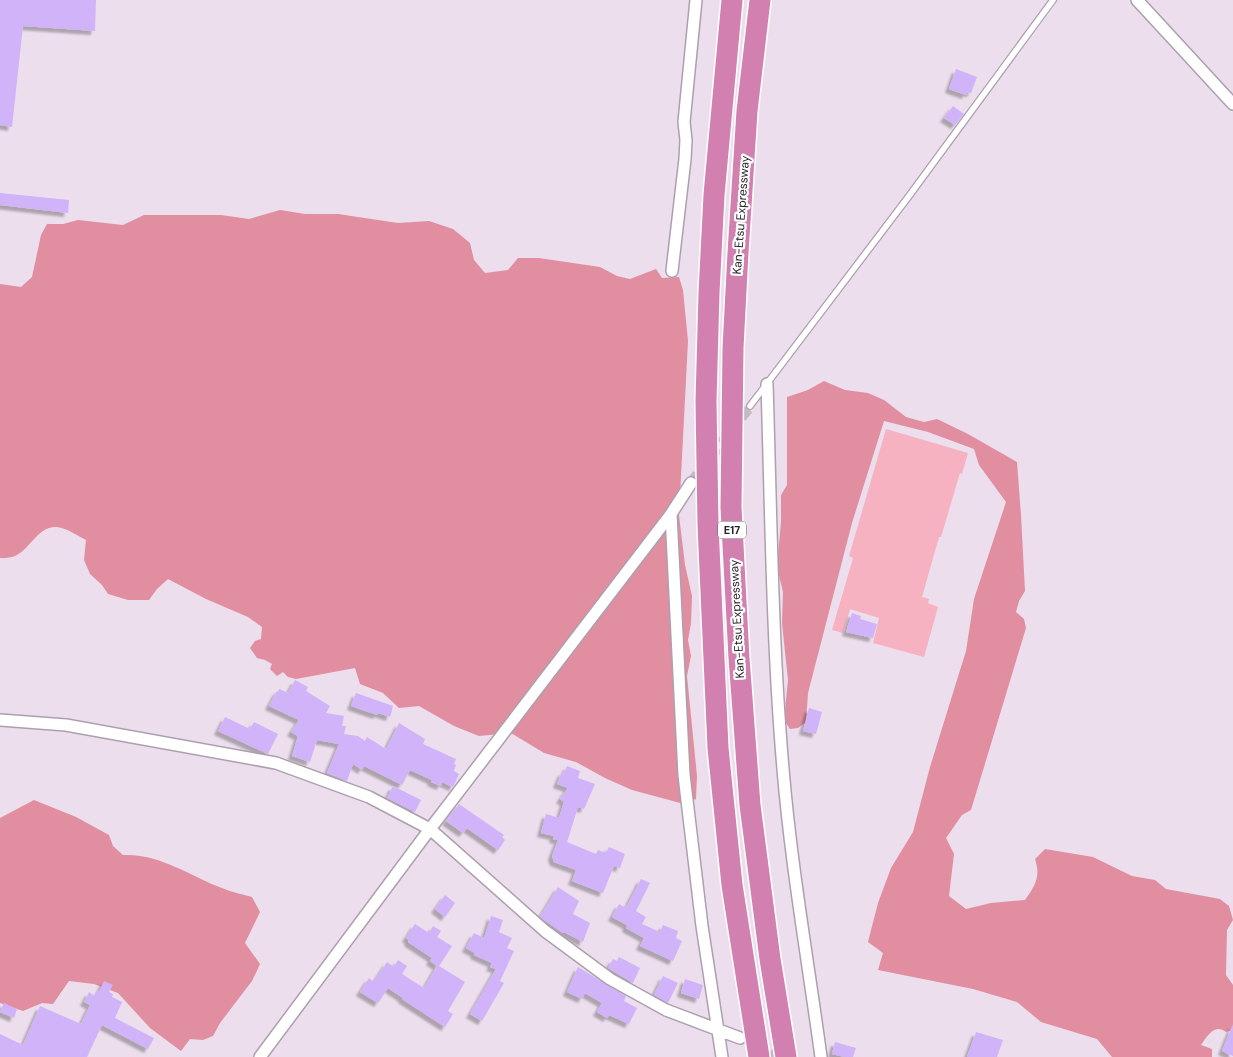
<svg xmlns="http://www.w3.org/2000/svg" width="1233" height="1057" font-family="'DM Sans',sans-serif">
	<defs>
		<filter id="shadow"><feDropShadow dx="-4" dy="4" stdDeviation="1" flood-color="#0004"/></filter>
	</defs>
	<rect width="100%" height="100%" fill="#ecdeec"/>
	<path fill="#f6b2c0" d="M 886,429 L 968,453 L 962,474 L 960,473 L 941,537 L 939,537 L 922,597 L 929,599 L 928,603 L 938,607 L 924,657 L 873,643 L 879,618 L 850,609 L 843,633 L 832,630 L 853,558 L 849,556 Z"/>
	<path fill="#e08ea0" d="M 280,210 L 305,214 L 338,214 L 398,223 L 429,221 L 453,229 L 470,243 L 474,260 L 485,273 L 508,270 L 518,258 L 539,258 L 600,267 L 617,276 L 630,279 L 656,269 L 662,278 L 679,277 L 683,290 L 688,341 L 679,515 L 685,565 L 692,596 L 691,623 L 688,640 L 691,656 L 687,676 L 697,776 L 696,799 L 684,804 L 632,790 L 605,778 L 576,762 L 544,753 L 511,733 L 479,736 L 454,726 L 419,706 L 399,708 L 383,693 L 360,684 L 355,668 L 296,679 L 288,677 L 283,672 L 277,676 L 270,669 L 272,664 L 265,660 L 257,658 L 250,648 L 255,641 L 261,639 L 262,627 L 248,617 L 206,599 L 168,579 L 157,589 L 149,600 L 128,600 L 108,594 L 102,585 L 90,574 L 84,560 L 86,540 C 78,536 67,528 57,527 C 36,526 30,552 12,557 C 8,558 4,558 0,558 L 0,284 L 21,287 L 32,277 L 41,235 L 47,224 L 63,224 L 78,220 L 123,225 L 144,215 L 221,215 L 249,219 Z
		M 824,381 L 845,390 L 868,393 L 884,400 L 906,417 L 924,422 L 937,419 L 968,434 L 1017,462 L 1021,515 L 1025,591 L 1019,601 L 1016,612 L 1024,619 L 1026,628 L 971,810 L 962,815 L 946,838 L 954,854 L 949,896 L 966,909 L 991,903 L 1025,900 C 1035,886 1041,877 1035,859 L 1045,849 L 1093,857 L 1132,876 L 1155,880 L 1166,889 L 1220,899 L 1229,906 L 1233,920 L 1227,930 L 1226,975 L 1233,985 L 1233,1030 L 1226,1032 C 1215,1023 1207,1036 1201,1045 L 1212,1049 L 1212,1057 L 1112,1057 L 1097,1039 L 1041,1022 L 1017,1002 L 973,989 L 878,970 L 883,953 L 868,942 L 878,903 L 891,868 L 913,832 L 930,767 L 966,651 L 974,599 L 1006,502 L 979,465 L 974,449 L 928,432 L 884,421 L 852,523 L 808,693 L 806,722 L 798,728 L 790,729 L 784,720 L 788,680 L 782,623 L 783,592 L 777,567 L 781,522 L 781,495 L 787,485 L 787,397 L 808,390 Z
		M 34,800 L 76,817 L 109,835 L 113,846 L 123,855 C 159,853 190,876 222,888 C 231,892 242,894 252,897 L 260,912 L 245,943 L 260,964 L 252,981 L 220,1023 L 213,1036 L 203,1040 L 190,1039 L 181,1051 L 150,1028 L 118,993 L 94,984 L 69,981 L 53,1004 L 42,1003 L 23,1011 L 0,1003 L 0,818 Z"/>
	<path fill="#d1b3fa" filter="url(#shadow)" d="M 0,0 L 96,0 L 95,31 L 23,26 L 12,127 L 0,125 Z
		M 956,69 L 977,77 L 971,93 L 967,92 L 966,95 L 949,89 Z
		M 953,106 L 964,114 L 955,125 L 944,118 Z
		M 0,193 L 69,200 L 68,213 L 0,205 Z
		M 852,613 L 861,616 L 860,619 L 877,624 L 873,638 L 846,632 Z
		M 295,680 L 308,687 L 306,691 L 330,706 L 326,713 L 344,716 L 342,726 L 346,726 L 344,734 L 358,736 L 365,741 L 367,737 L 386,749 L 399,723 L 425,739 L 423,744 L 456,759 L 454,764 L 456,765 L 454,771 L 459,774 L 454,785 L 453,787 L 442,782 L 441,786 L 431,782 L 432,780 L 410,770 L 402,785 L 364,766 L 362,770 L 353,764 L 347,781 L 327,773 L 339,744 L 317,740 L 310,762 L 292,756 L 298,736 L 291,732 L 299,720 L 269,706 L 277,691 L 278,692 L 279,689 L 288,693 Z
		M 356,693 L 393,706 L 390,717 L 378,713 L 377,715 L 351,706 Z
		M 809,708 L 822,712 L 816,734 L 803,731 Z
		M 225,717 L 250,729 L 254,722 L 278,734 L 268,754 L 218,731 Z
		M 567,766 L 580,771 L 578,778 L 595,784 L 584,809 L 578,807 L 567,842 L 596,854 L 598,850 L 606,853 L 609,847 L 625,854 L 620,868 L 614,866 L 603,893 L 572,881 L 576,870 L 554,862 L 552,856 L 558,840 L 553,839 L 554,836 L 541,833 L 546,814 L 559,818 L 564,802 L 560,799 L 568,788 L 557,784 L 562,772 L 564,773 Z
		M 393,786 L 421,800 L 415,812 L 387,798 Z
		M 459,804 L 504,835 L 502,837 L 505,840 L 498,850 L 467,828 L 463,833 L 446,821 Z
		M 641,879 L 650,883 L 636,911 L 646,917 L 642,924 L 660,932 L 663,925 L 678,931 L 676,938 L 682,941 L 673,961 L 640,946 L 644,938 L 626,928 L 627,925 L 612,917 L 619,904 L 624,907 L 625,905 L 627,906 Z
		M 558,887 L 579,901 L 573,914 L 590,923 L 583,942 L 564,932 L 563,933 L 540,917 Z
		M 445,895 L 455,903 L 445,917 L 435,909 Z
		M 491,916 L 503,920 L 499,932 L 512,938 L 507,948 L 514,951 L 500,981 L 504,983 L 482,1021 L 470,1014 L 496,969 L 490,967 L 492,963 L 474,955 L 475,953 L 466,948 L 474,933 L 484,938 Z
		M 415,924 L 429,933 L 433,926 L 441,931 L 437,937 L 452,946 L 439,966 L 465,982 L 448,1011 L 453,1014 L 445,1027 L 402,999 L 403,998 L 388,988 L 378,1003 L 360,992 L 369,978 L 374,982 L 387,962 L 394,967 L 398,960 L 407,966 L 402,974 L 424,988 L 437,966 L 430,961 L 432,958 L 408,942 L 409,940 L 406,938 Z
		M 619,957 L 640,968 L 633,983 L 608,968 L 613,959 L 617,961 Z
		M 578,967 L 626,996 L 624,1001 L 637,1008 L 629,1024 L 609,1015 L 607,1018 L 597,1012 L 602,1003 L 585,993 L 582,999 L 567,992 Z
		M 663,976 L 678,983 L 668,1003 L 654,995 Z
		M 685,979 L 703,985 L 699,999 L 681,993 Z
		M 104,981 L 113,985 L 109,992 L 113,994 L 112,997 L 122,1002 L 115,1018 L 154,1038 L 148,1049 L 102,1025 L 87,1057 L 0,1057 L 0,1034 L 23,1045 L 40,1006 L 81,1024 L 90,1005 L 84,1002 L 89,992 L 94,996 L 96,991 L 99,992 Z
		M 4,1003 L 17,1009 L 14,1018 L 0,1012 Z
		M 1233,1024 L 1233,1056 L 1222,1051 Z
		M 976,1032 L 1003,1040 L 997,1057 L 967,1057 Z
		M 835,1042 L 856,1048 L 853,1057 L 845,1057 L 832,1054 Z"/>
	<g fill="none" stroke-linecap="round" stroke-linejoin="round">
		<path stroke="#c5b9c5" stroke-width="11" stroke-dasharray="11 5.5" stroke-linecap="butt" d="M 691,483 L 750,406
			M 755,1046 L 778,1057"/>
		<defs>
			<path id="lane" d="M 750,406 L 909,196 L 1053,0"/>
			<path id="street" d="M 1137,0 L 1233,104
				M 672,271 L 685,159 L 686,140 L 684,122 L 696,0
				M 767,384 C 771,512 772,641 783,769 C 791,865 808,961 821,1057
				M 671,514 L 684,775 L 702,926 L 722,1057
				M 0,720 L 66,725 L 276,763 L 369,797 L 430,829 L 545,931 L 610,979 L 666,1010 L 740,1038
				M 260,1057 L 430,829 L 671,514 L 691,483"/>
			<path id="highway" d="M 732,0 L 714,195 L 709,293 L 706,401 L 708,525 L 718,748 L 732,885 L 759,1057
				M 760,0 L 747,111 L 738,253 L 733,348 L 731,507 L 739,658 L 750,805 L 770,959 L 786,1057"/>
		</defs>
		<use href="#lane" stroke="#ada0ae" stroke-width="8"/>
		<use href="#street" stroke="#ada0ae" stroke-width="14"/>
		<use href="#highway" stroke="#fff" stroke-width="24"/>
		<use href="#lane" stroke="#fff" stroke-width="5.5"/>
		<use href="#street" stroke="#fff" stroke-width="11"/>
		<use href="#highway" stroke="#d280af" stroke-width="21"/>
	</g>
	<g text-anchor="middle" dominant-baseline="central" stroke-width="4.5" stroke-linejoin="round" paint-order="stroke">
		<rect fill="#fff" stroke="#686568" stroke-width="1" x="718" y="521.5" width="28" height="17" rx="4"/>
		<g font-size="11" font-weight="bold" fill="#282328">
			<text x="732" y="530">E17</text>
		</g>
		<g font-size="12" fill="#282328" stroke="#fff">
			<text transform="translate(741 215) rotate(-86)">Kan-Etsu Expressway</text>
			<text transform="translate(737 619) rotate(-93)">Kan-Etsu Expressway</text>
		</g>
	</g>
</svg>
